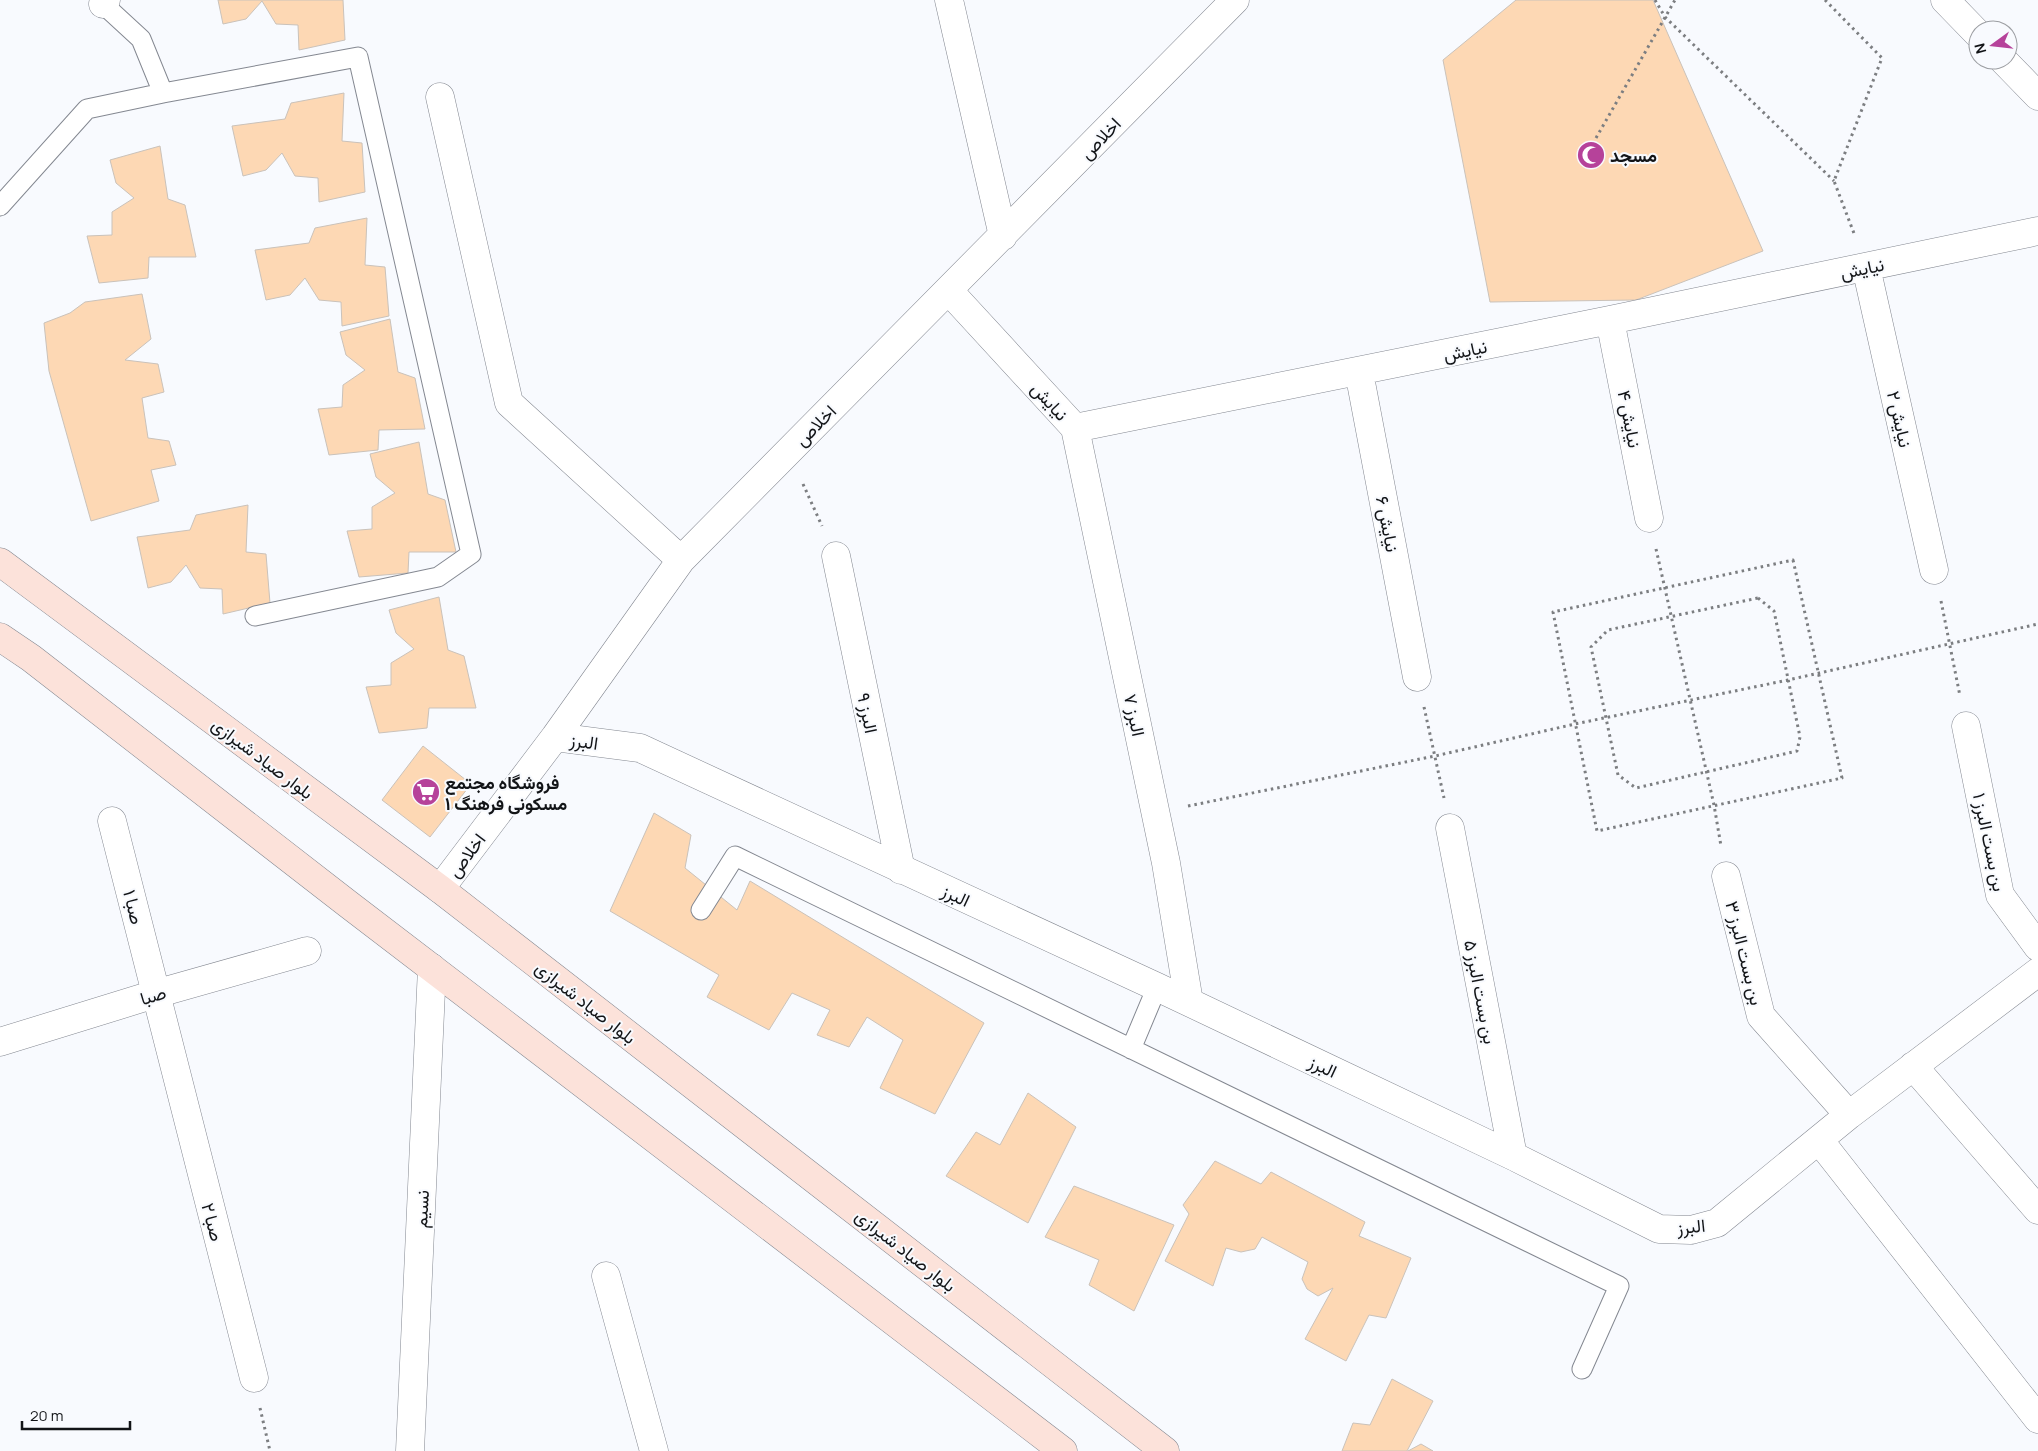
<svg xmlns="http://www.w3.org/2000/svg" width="2038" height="1451" font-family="Manrope,Vazirmatn,sans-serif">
	<rect width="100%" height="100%" fill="#f8fafe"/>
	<path fill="#fdd8b4" stroke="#cac2ba" d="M 218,0 L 343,0 L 345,40 L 299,50 L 298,25 L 276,24 L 262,1 L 246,19 L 223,24 Z
		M 1516,0 L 1653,0 L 1763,251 L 1636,300 L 1490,302 L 1443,60 Z
		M 344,93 L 342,141 L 362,143 L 365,192 L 319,202 L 318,178 L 295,176 L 282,153 L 266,170 L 243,176 L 232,126 L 285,119 L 291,103 Z
		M 160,146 L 168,199 L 185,205 L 196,257 L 149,257 L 148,278 L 99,283 L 87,236 L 112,235 L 112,212 L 134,198 L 116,183 L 110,160 Z
		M 367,218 L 365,265 L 385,267 L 389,316 L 342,326 L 341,302 L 319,300 L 305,278 L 290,295 L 266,300 L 255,250 L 309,243 L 315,228 Z
		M 142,294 L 151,339 L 125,360 L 158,364 L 164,392 L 142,398 L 148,438 L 169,441 L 176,465 L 151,470 L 159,501 L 91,521 L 49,371 L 44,323 L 70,313 L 85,302 Z
		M 390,319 L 398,372 L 415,378 L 425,429 L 379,430 L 378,450 L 329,455 L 318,409 L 342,407 L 343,385 L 365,370 L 346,355 L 340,332 Z
		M 419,442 L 428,494 L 445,500 L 456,552 L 409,552 L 408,573 L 359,577 L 347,531 L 372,529 L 372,507 L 395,493 L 376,477 L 370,454 Z
		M 248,505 L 246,552 L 266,554 L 270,603 L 223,614 L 222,589 L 200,588 L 186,565 L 171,582 L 148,588 L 137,537 L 190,530 L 196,515 Z
		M 439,597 L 448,650 L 464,656 L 476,708 L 429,708 L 427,728 L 379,733 L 366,687 L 391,685 L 391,663 L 414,649 L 396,633 L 389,610 Z
		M 423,746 L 471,784 L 430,837 L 382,800 Z
		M 654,813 L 691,835 L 685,868 L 737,910 L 750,881 L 984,1023 L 935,1114 L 880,1088 L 903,1040 L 867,1017 L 849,1047 L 817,1035 L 830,1010 L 792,993 L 769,1030 L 707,997 L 719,975 L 610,911 Z
		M 1028,1093 L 1076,1127 L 1028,1223 L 946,1176 L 976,1132 L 1000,1145 Z
		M 1215,1161 L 1261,1184 L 1271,1172 L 1365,1222 L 1359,1236 L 1411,1258 L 1386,1318 L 1369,1315 L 1346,1361 L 1305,1339 L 1333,1288 L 1318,1296 L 1307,1289 L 1302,1279 L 1308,1262 L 1262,1237 L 1255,1249 L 1241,1252 L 1226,1248 L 1213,1286 L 1165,1261 L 1189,1214 L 1183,1205 Z
		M 1074,1186 L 1174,1225 L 1134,1311 L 1089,1285 L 1099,1260 L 1045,1237 Z
		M 1392,1379 L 1433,1401 L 1407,1451 L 1342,1451 L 1353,1423 L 1370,1425 Z
		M 1421,1444 L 1433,1451 L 1408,1451 Z"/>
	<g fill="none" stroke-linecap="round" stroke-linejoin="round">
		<defs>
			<path id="service" d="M 103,4 L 141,39 L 163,93 L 358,57 L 471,554 L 438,577 L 255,616
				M 0,206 L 87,109 L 163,93
				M 701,910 L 735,856 L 1619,1286 L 1582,1369
				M 1131,1049 L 1157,987"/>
			<path id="minor" d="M 949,0 L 1003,236
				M 1945,0 L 1978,34
				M 103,4 L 106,0
				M 2003,60 L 2038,96
				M 440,97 L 509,403 L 681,560
				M 1866,267 L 1934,570
				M 949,291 L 1075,428
				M 1610,320 L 1649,518
				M 1359,372 L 1417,677
				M 1075,428 L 1610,320 L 2038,231
				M 1075,428 L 1166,863 L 1189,1002
				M 836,556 L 901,870
				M 1966,726 L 2000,895 L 2038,947
				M 555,737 L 640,748 L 1157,987 L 1513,1156 L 1659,1229 L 1691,1230 L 1717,1223 L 1849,1115 L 2038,972
				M 112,821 L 254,1378
				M 1450,828 L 1513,1156
				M 1726,876 L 1761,1016 L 1849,1115
				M 440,889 L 555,737 L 681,560 L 1235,0
				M 0,1042 L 155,994 L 307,951
				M 1913,1066 L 2038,1210
				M 1819,1140 L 2038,1419
				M 606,1276 L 654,1451
				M 410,1451 L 432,968"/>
			<path id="secondary" d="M 0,562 L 440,889 L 1165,1451
				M 0,637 L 31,658 L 348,904 L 1063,1451"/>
		</defs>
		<use href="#service" stroke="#848891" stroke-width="21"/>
		<use href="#minor" stroke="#848891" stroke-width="29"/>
		<use href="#secondary" stroke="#848891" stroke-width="29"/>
		<path stroke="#7c7e81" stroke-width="3" stroke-dasharray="2.5 4" stroke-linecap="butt" d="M 1655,0 L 1665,17 L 1834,181
			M 1825,0 L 1882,58 L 1834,181 L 1855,236
			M 1596,138 L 1675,0
			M 803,484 L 822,526
			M 1656,549 L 1714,805 L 1721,846
			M 1793,560 L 1842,778 L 1597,831 L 1553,612 Z
			M 1758,598 L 1774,611 L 1800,737 L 1797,751 L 1636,788 L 1618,775 L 1591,647 L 1608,630 Z
			M 1941,601 L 1960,696
			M 1424,707 L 1444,798
			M 1188,806 L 1435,756 L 1575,724 L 1788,680 L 2038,624
			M 260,1408 L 270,1451"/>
		<use href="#service" stroke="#fff" stroke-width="19"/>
		<use href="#minor" stroke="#fff" stroke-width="28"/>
		<use href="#secondary" stroke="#fce2da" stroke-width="28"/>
	</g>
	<defs>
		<symbol id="mosque-disc" viewBox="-11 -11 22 22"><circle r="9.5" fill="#b6429a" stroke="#f8fafe"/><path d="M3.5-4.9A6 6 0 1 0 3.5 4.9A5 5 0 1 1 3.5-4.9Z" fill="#fff"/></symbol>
		<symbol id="supermarket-disc" viewBox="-11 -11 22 22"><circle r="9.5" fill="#b6429a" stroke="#f8fafe"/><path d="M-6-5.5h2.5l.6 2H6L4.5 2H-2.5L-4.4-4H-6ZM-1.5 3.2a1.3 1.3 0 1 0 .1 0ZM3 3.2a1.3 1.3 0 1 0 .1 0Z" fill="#fff"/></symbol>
	</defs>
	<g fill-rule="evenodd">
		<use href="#mosque-disc" x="1575" y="139" width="32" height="32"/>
		<use href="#supermarket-disc" x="410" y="776" width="32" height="32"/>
	</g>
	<g text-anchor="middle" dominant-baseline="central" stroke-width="4" stroke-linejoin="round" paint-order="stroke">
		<g font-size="18" fill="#121417" stroke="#f8fafe">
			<text transform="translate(1100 138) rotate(-46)">اخلاص</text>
			<text transform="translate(1862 268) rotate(-12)">نیایش</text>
			<text transform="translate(1465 350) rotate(-12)">نیایش</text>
			<text transform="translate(1050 401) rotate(47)">نیایش</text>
			<text transform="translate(1630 419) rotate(79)">نیایش ۴</text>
			<text transform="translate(1900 419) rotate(77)">نیایش ۲</text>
			<text transform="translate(815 425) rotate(-45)">اخلاص</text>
			<text transform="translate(1388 524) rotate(79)">نیایش ۶</text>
			<text transform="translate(868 713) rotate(78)">البرز ۹</text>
			<text transform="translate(1135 715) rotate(78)">البرز ۷</text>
			<text transform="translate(584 741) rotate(8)">البرز</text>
			<text transform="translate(263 758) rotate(37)">بلوار صیاد شیرازی</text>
			<text transform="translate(1990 842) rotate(78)">بن بست البرز ۱</text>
			<text transform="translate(466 855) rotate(-53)">اخلاص</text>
			<text transform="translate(956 895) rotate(25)">البرز</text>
			<text transform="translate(134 907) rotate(76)">صبا ۱</text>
			<text transform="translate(1745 953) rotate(76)">بن بست البرز ۳</text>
			<text transform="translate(1481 992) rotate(79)">بن بست البرز ۵</text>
			<text transform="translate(153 995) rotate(-17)">صبا</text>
			<text transform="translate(586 1002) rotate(38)">بلوار صیاد شیرازی</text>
			<text transform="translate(1323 1066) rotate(25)">البرز</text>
			<text transform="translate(421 1209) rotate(-87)">نسیم</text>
			<text transform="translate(213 1222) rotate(75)">صبا ۲</text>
			<text transform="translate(1691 1226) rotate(-6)">البرز</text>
			<text transform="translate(906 1250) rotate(38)">بلوار صیاد شیرازی</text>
		</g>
		<g font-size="18" font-weight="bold" fill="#121417" stroke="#f8fafe" text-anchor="start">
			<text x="1610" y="155">مسجد</text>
			<text x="445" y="782">فروشگاه مجتمع<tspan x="445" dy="21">مسکونی فرهنگ ۱</tspan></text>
		</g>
	</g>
	<g transform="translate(1993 45) rotate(255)"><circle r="24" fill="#f8fafe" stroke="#9c9ea2"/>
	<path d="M0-4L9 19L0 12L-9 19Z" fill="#b6429a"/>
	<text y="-8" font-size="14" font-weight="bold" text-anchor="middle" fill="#121417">N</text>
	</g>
	<path d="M22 1421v8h108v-8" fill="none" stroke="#121417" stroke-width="2.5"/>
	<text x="30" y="1421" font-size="15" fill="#121417" stroke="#f8fafe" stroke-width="4" paint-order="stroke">20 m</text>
</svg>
